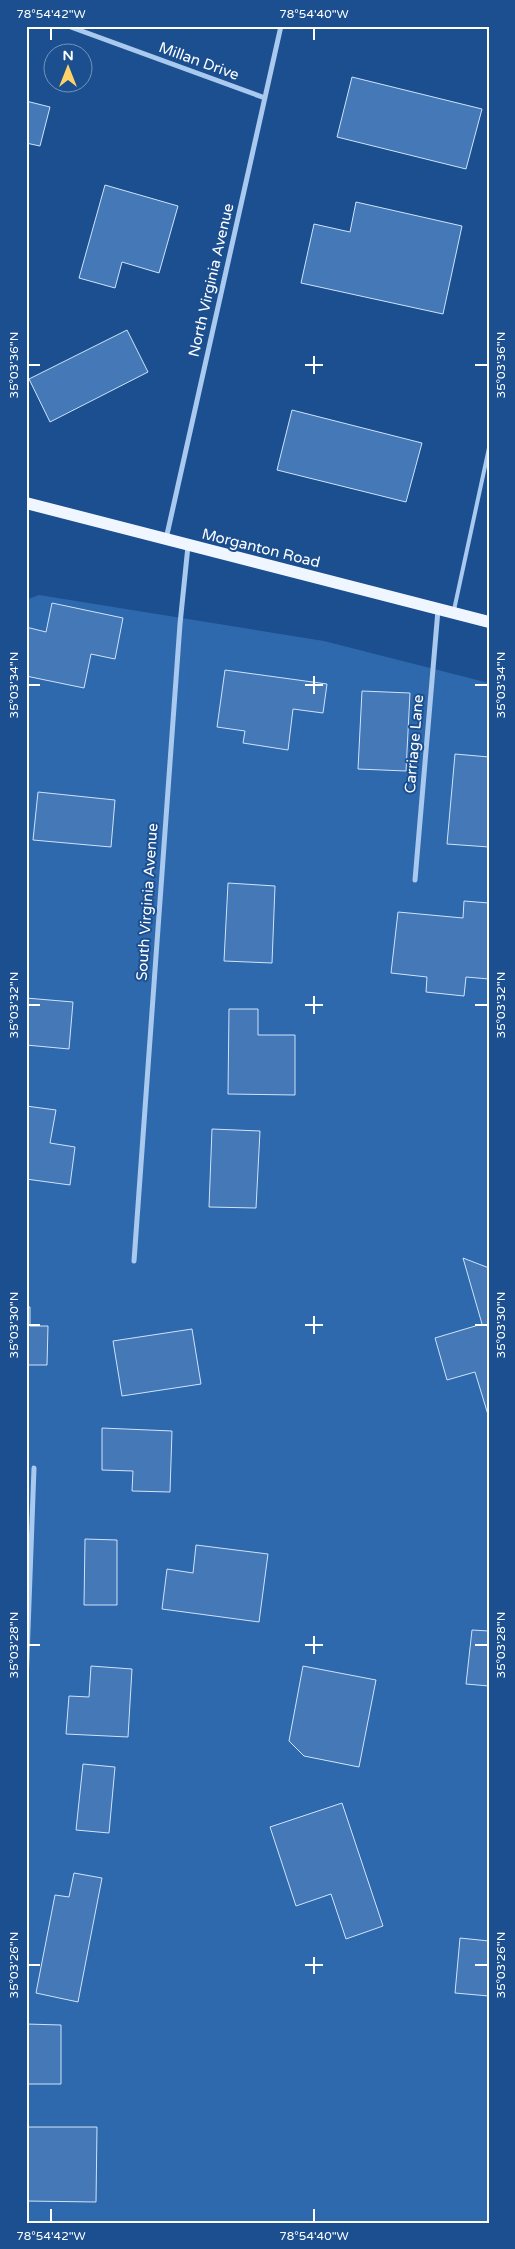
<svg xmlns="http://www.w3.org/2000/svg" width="515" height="2249" font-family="'Varela Round',sans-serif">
	<rect width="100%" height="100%" fill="#1b4f8f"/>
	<path fill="#2e69ad" d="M 39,595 L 324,641 L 489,683 L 489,2223 L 26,2223 L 26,600 Z"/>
	<path fill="#4478b7" stroke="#cfe3fa" d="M 352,77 L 482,109 L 466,169 L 337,137 Z
		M 26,101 L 50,107 L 40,146 L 26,143 Z
		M 105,185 L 178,206 L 159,273 L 122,262 L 115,288 L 79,278 Z
		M 356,202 L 462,226 L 443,314 L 301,283 L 314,224 L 350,232 Z
		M 127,330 L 148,372 L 50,422 L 29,379 Z
		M 292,410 L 422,443 L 406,502 L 277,470 Z
		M 52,603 L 123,618 L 115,659 L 91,654 L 84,688 L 26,676 L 26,627 L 46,632 Z
		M 225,670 L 327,684 L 323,713 L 293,709 L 288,750 L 243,743 L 245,731 L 217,727 Z
		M 362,691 L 410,693 L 406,771 L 358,769 Z
		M 455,754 L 489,757 L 489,847 L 447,844 Z
		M 38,792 L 115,800 L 111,847 L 33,840 Z
		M 228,883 L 275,886 L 272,963 L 224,961 Z
		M 464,901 L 489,903 L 489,979 L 466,977 L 464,996 L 426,992 L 427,977 L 391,973 L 398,912 L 463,918 Z
		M 26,998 L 73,1002 L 69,1049 L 26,1045 Z
		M 229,1009 L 258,1009 L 258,1035 L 295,1035 L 295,1095 L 228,1094 Z
		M 26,1106 L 56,1110 L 50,1143 L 75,1147 L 70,1185 L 26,1179 Z
		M 212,1129 L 260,1131 L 256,1208 L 209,1207 Z
		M 463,1258 L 489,1268 L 489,1418 L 475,1372 L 447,1380 L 435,1338 L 482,1324 Z
		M 26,1307 L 30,1307 L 30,1326 L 48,1326 L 47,1365 L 26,1365 Z
		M 192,1329 L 201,1384 L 122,1396 L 113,1341 Z
		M 102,1428 L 172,1431 L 170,1492 L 132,1491 L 133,1471 L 102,1470 Z
		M 85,1539 L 117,1540 L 117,1605 L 84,1605 Z
		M 196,1545 L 268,1554 L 259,1622 L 162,1609 L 167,1569 L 193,1573 Z
		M 472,1630 L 489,1631 L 489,1686 L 466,1684 Z
		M 91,1666 L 132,1669 L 128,1737 L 66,1734 L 69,1696 L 89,1697 Z
		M 303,1666 L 376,1680 L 359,1767 L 304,1756 L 289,1741 Z
		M 83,1764 L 115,1767 L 109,1833 L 76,1830 Z
		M 342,1803 L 383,1926 L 346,1939 L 331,1894 L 296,1906 L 270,1827 Z
		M 74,1873 L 102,1878 L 78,2002 L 36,1993 L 55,1895 L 69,1897 Z
		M 460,1938 L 489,1941 L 489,1996 L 455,1993 Z
		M 26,2024 L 61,2025 L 61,2084 L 26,2084 Z
		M 26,2127 L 97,2127 L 96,2202 L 26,2201 Z"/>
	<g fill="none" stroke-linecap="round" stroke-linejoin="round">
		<path stroke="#a9c9ee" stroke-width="4" d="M 454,610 L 489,448"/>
		<path stroke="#a9c9ee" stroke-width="5" d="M 68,26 L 265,98
			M 166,539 L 281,26
			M 415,880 L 438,610
			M 134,1261 L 180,624 L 188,546
			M 26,1684 L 34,1468"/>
		<path stroke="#f0f6ff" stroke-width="12" d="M 26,503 L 489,622"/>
	</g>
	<path fill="none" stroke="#fff" stroke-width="2" d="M 51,28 L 51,40M 314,28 L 314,40M 314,356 L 314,374M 28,365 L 40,365M 305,365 L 323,365M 475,365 L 488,365M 314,676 L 314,694M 28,685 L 40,685M 305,685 L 323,685M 475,685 L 488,685M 314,996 L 314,1014M 28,1005 L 40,1005M 305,1005 L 323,1005M 475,1005 L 488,1005M 314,1316 L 314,1334M 28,1325 L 40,1325M 305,1325 L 323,1325M 475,1325 L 488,1325M 314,1636 L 314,1654M 28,1645 L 40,1645M 305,1645 L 323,1645M 475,1645 L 488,1645M 314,1957 L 314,1974M 28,1965 L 40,1965M 305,1965 L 323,1965M 475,1965 L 488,1965M 51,2209 L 51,2222M 314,2209 L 314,2222"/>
	<g text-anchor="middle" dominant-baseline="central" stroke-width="4" stroke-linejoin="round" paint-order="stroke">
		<g font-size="15" fill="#fff" stroke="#1b4f8f">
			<text transform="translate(199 61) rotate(20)">Millan Drive</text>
			<text transform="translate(211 280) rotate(-77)">North Virginia Avenue</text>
			<text transform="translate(261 548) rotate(14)">Morganton Road</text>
			<text transform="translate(414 744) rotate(-85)">Carriage Lane</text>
			<text transform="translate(147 902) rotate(-86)">South Virginia Avenue</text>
		</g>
	</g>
	<rect width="515" height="2249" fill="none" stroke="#1b4f8f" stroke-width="55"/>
	<g transform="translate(68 68)"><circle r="24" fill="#1b4f8f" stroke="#7695bc"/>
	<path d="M0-4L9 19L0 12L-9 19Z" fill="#ffd166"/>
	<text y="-8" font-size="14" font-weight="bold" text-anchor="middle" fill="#ffffff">N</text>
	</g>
	<rect x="28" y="28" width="460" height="2194" fill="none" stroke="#fff" stroke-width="2"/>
	<g font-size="12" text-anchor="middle" fill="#fff">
		<text x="51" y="18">78°54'42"W</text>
		<text x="314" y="18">78°54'40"W</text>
		<text transform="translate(14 365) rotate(-90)" y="4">35°03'36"N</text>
		<text transform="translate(501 365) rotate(-90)" y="4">35°03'36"N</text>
		<text transform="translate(14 685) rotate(-90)" y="4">35°03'34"N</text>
		<text transform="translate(501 685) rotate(-90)" y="4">35°03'34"N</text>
		<text transform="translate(14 1005) rotate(-90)" y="4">35°03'32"N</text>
		<text transform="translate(501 1005) rotate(-90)" y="4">35°03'32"N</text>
		<text transform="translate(14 1325) rotate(-90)" y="4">35°03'30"N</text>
		<text transform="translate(501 1325) rotate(-90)" y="4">35°03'30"N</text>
		<text transform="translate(14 1645) rotate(-90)" y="4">35°03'28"N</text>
		<text transform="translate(501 1645) rotate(-90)" y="4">35°03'28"N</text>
		<text transform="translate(14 1965) rotate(-90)" y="4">35°03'26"N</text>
		<text transform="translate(501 1965) rotate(-90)" y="4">35°03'26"N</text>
		<text x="51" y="2240">78°54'42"W</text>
		<text x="314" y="2240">78°54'40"W</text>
	</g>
</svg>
